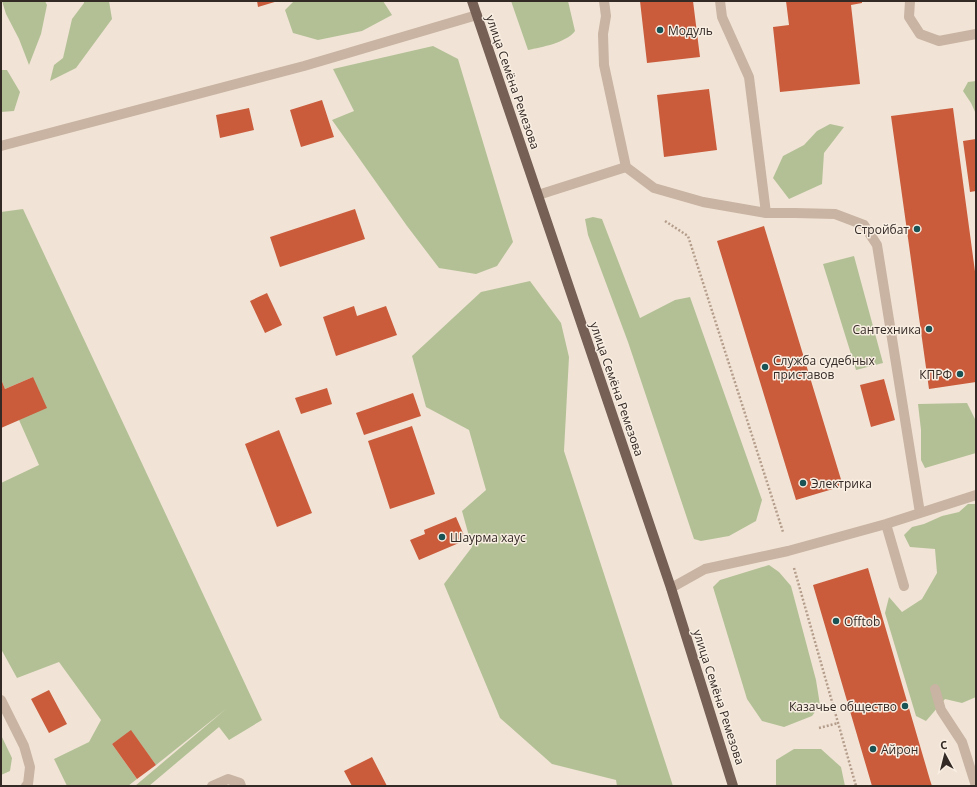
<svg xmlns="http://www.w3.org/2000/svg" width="977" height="787" font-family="'Open Sans',sans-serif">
	<rect width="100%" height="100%" fill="#f1e4d6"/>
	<path fill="#b3c096" d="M 2,1 L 45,1 L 47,5 L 41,34 L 29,65 L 19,39 L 6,14 Z
		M 84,1 L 109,1 L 112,19 L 76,68 L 50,81 L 54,65 L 63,58 L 72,19 L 84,3 Z
		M 294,1 L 383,1 L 392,15 L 362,31 L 318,40 L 293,33 L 285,10 Z
		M 511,1 L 568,1 L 575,31 C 566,43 542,47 528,50 Z
		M 433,46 L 458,59 L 513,242 L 497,266 L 476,274 L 439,268 L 407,226 L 332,120 L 354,111 L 333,69 Z
		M 1,70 L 7,70 L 20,92 L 14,111 L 1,112 Z
		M 976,81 L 976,114 L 971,103 L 963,91 L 968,82 Z
		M 830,124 L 844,127 L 824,153 L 822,184 L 789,199 L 773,178 L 783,156 L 804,145 L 817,131 Z
		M 23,209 L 262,720 L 229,740 L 219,727 L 149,786 L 135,786 L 226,709 L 156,765 L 131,731 L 112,744 L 137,779 L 128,786 L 67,786 L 54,759 L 89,742 L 101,720 L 59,662 L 17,678 L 1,649 L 1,483 L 39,465 L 19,420 L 33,377 L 5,389 L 1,379 L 1,212 Z
		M 593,217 L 602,219 L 640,318 L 675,300 L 690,297 L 762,500 L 756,521 L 729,536 L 701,541 L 694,539 L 628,342 L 588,235 L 585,219 Z
		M 854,256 L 883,363 L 856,370 L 823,264 Z
		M 530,281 L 561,323 L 569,357 L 564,451 L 673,786 L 617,786 L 616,780 L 552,764 L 500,718 L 444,584 L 472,547 L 462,511 L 486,490 L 469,430 L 426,407 L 412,356 L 481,292 Z
		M 967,403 L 975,419 L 976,419 L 976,453 L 925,468 L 921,460 L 921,430 L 918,404 Z
		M 968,504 L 976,504 L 976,697 L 962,703 L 945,699 L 926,721 L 916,716 L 885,613 L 889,597 L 902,612 L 922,599 L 937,573 L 935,549 L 910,547 L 904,535 L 912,527 L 924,524 L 942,516 L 959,512 Z
		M 769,565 L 779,572 L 791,586 L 816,680 L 820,705 L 812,716 L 784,727 L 762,721 L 747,699 L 713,587 L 720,580 Z
		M 1,735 L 12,758 L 10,771 L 1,775 Z
		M 794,749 L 821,749 L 841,767 L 845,786 L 776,786 L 776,760 Z"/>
	<path fill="#ca5b3b" d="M 257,1 L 278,1 L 258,7 Z
		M 640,1 L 693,1 L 700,57 L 647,63 Z
		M 786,1 L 862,1 L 862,3 L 851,5 L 860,84 L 780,92 L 773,27 L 789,25 Z
		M 709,89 L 717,150 L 664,157 L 657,95 Z
		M 322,100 L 334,137 L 301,147 L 290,110 Z
		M 249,108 L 254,130 L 220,138 L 216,115 Z
		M 953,108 L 976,279 L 976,382 L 929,389 L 891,116 Z
		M 976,139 L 976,191 L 970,192 L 963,141 Z
		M 355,209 L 365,239 L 280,267 L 270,237 Z
		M 764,226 L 843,486 L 796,500 L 717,241 Z
		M 267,293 L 282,325 L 265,333 L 250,301 Z
		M 354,306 L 357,316 L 386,306 L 397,335 L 336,356 L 323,317 Z
		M 33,377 L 47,408 L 1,428 L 1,379 L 5,389 Z
		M 884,379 L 895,420 L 871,427 L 860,385 Z
		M 327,388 L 332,404 L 301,414 L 295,398 Z
		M 413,393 L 421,416 L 364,435 L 356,413 Z
		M 412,426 L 435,494 L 390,509 L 368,441 Z
		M 279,430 L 312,513 L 277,527 L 245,444 Z
		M 456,517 L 466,540 L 419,560 L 410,540 L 425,534 L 424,530 Z
		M 868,568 L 930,780 L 932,786 L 872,786 L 813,585 Z
		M 49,690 L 67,724 L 49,733 L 31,699 Z
		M 131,730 L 156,765 L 137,779 L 112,744 Z
		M 372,757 L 387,786 L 352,786 L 344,771 Z"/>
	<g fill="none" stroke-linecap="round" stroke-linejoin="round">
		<path stroke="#b59d8c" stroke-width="2.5" stroke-dasharray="2 2" stroke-linecap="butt" d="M 665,221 L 688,236 L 783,532
			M 794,568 L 856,786
			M 819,728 L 838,723"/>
		<path stroke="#c9b3a2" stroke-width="10" d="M 604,1 L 606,16 L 603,34 L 604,65 L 626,167 L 654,188 L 703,202 L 766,213 L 795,213 L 835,214 L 864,225 L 877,245 L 920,513
			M 720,1 L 722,17 L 749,77 L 766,213
			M 910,1 L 909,17 L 920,34 L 939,41 L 976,34
			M 1,146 L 304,66 L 477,15
			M 538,195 L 626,167
			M 886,524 L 904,586
			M 671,588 L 705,569 L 788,551 L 886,524 L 976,495
			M 935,689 L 941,710 L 962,742 L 976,786
			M 1,700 L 24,746 L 30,767 L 28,784 L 26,786
			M 212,786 L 228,779 L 240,783 L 241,786"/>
		<path stroke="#765f55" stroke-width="10" d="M 472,1 L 671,588 L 733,786"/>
	</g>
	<g fill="#195356" stroke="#f9eee2" stroke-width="1.5">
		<circle cx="660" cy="30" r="4"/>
		<circle cx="917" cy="229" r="4"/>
		<circle cx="929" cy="329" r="4"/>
		<circle cx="765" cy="367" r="4"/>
		<circle cx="960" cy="374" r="4"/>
		<circle cx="803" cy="483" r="4"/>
		<circle cx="442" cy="537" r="4"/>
		<circle cx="836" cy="621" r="4"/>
		<circle cx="905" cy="706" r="4"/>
		<circle cx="873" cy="749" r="4"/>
	</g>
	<g text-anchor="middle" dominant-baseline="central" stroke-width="3" stroke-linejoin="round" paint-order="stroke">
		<g font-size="12" fill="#332925" stroke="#f9eee2" text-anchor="start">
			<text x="668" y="30">Модуль</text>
			<text x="909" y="229" text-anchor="end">Стройбат</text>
			<text x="921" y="329" text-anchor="end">Сантехника</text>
			<text x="773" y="360">Служба судебных<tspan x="773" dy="14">приставов</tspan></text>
			<text x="952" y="374" text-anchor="end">КПРФ</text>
			<text x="811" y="483">Электрика</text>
			<text x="450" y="537">Шаурма хаус</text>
			<text x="844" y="621">Offtob</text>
			<text x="897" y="706" text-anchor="end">Казачье общество</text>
			<text x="881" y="749">Айрон</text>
		</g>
		<g font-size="12" fill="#332925" stroke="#f9eee2">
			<text transform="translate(513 82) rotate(71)">улица Семёна Ремезова</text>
			<text transform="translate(617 389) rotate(71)">улица Семёна Ремезова</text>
			<text transform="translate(719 697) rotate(72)">улица Семёна Ремезова</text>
		</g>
	</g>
	<rect width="977" height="787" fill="none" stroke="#332925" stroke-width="4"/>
	<g transform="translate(945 755) rotate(353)" stroke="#f9eee2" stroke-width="3" paint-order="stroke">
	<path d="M0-3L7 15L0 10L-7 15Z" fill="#332925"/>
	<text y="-6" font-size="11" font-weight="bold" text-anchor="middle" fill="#332925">С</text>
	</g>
</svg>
